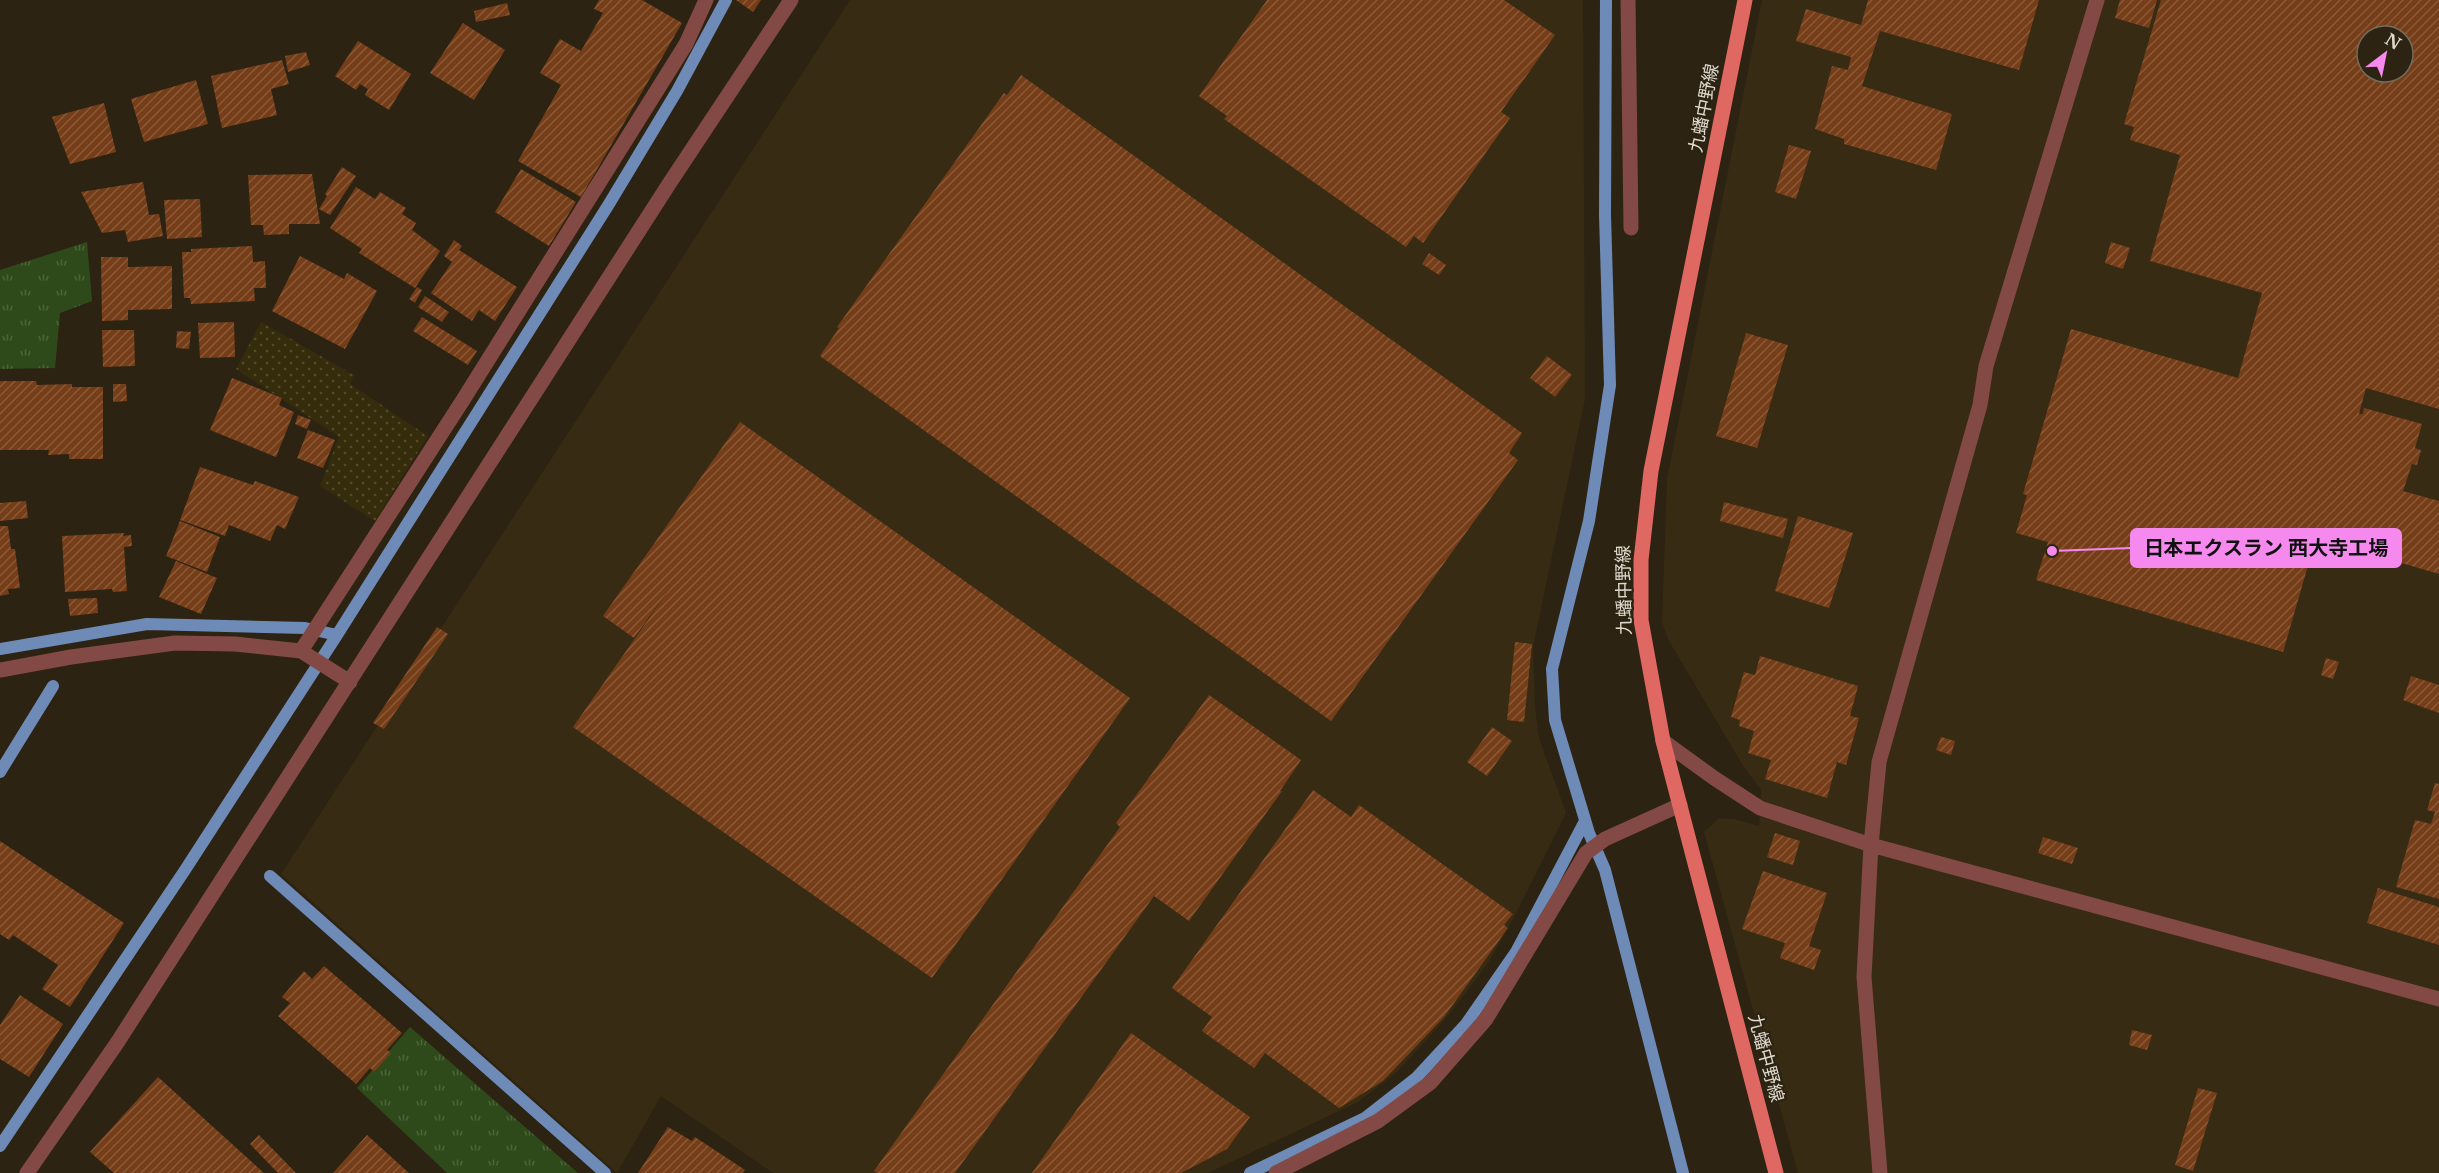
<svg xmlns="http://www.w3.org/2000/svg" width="2439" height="1173" font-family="'Libre Baskerville','Noto Sans JP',serif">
	<defs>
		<pattern id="grass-tufts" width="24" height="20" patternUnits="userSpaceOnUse" patternTransform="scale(1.5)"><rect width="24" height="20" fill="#2e4a1a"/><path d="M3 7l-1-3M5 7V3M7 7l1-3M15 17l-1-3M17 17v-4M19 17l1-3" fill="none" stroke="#4c643a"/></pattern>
		<pattern id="sand-dots" width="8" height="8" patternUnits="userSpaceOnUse" patternTransform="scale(1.5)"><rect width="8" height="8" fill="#342c0b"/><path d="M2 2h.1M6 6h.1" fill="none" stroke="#514a2d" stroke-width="1.8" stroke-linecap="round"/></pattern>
		<pattern id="building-hatch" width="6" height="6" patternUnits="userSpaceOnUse" patternTransform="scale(1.5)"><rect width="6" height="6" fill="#763e18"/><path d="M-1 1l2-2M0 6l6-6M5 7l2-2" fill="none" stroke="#895938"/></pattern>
	</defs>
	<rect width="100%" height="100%" fill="#2d2312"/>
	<path fill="#382b13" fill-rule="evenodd" d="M 850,0 L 1583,0 L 1585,399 L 1533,647 L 1535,707 L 1539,738 L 1566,813 L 1514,917 L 1488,963 L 1448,1016 L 1397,1072 L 1358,1102 L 1208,1173 L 773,1173 L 661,1096 L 617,1173 L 281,874 Z
		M 1762,0 L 2439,0 L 2439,1173 L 1798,1173 L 1704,832 L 1719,818 L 1734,819 L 1759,826 L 1761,790 L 1742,764 L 1669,641 L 1662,623 L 1667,479 ZM 2367,36 L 2403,36 L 2403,72 L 2367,72 Z"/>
	<path fill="url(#grass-tufts)" d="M 87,242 L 92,301 L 60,313 L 55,368 L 0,369 L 0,270 Z
		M 410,1027 L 578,1173 L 447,1173 L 357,1088 Z"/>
	<path fill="url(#sand-dots)" d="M 261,322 L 354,375 L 350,384 L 428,436 L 375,521 L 320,486 L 339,437 L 236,369 Z"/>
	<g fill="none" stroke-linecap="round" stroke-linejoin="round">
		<path stroke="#6e8ab6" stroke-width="12" d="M 1606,0 L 1605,215 L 1610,385 L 1589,521 L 1552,669 L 1555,720 L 1589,833 L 1605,870 L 1683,1173
			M 0,649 L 147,624 L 305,628 L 337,635
			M 0,772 L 53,686
			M 270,876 L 605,1173
			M 0,1146 L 185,870 L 337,635 L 609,204 L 677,91 L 726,0
			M 1250,1173 L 1365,1118 L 1416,1078 L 1466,1024 L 1516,952 L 1585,821"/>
	</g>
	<path fill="url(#building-hatch)" fill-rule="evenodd" d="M 599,0 L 642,0 L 682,23 L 581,197 L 518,161 L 561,85 L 540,73 L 560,39 L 581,51 L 603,13 L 594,9 Z
		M 736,0 L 761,0 L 753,12 Z
		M 1267,0 L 1504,0 L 1555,35 L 1501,112 L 1510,118 L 1423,243 L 1414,236 L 1406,247 L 1224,119 L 1227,116 L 1199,96 Z
		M 1868,0 L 2039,0 L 2019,70 L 1880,31 L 1862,86 L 1952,114 L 1936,170 L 1844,144 L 1844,139 L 1815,129 L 1832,66 L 1848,70 L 1851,57 L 1796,41 L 1806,9 L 1861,25 Z
		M 2120,0 L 2157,0 L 2149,28 L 2115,18 Z
		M 2161,0 L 2439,0 L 2439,409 L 2366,388 L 2359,414 L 2363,414 L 2364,408 L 2422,424 L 2415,448 L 2421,450 L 2417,465 L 2412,464 L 2403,491 L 2439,501 L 2439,574 L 2316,538 L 2283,652 L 2036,580 L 2048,542 L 2016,533 L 2027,495 L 2023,494 L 2071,329 L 2238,378 L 2262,293 L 2150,261 L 2180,155 L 2130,140 L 2134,127 L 2124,124 ZM 2367,36 L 2403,36 L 2403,72 L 2367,72 Z
		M 507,3 L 510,15 L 476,22 L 474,11 Z
		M 463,23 L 505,50 L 474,100 L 430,73 Z
		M 358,41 L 411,74 L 389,110 L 365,95 L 368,89 L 360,84 L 356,90 L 335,76 Z
		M 306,52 L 310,65 L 288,72 L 285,56 Z
		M 282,60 L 289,84 L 271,89 L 277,115 L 222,128 L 211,76 Z
		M 1021,75 L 1522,433 L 1509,453 L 1518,460 L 1331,721 L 820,356 L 839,328 L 837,327 L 1004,93 L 1007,95 Z
		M 196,80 L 208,124 L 144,142 L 131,99 Z
		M 104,103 L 116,152 L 70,164 L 52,117 Z
		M 1789,145 L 1811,151 L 1796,199 L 1775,192 Z
		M 342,167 L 356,176 L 330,215 L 319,209 L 327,196 L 325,194 Z
		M 521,169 L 576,202 L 549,246 L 495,212 Z
		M 312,174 L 320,224 L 289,224 L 289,234 L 264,235 L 263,225 L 251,225 L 248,175 Z
		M 143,182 L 149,215 L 159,214 L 163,236 L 128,242 L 125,230 L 102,233 L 81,192 Z
		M 356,187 L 375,199 L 380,192 L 406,208 L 402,214 L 416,223 L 412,230 L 440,251 L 415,288 L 359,253 L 362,249 L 330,228 Z
		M 200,199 L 202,237 L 167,239 L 164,200 Z
		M 454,240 L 462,246 L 459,250 L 517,287 L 495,321 L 479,310 L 472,321 L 431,293 L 452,262 L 444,256 Z
		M 2111,242 L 2130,248 L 2123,269 L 2105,263 Z
		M 252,246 L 253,262 L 265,261 L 266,288 L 254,288 L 255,301 L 191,304 L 190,298 L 184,298 L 182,252 L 191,252 L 191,249 Z
		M 1429,253 L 1446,265 L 1439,275 L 1422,264 Z
		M 300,256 L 344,279 L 347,273 L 377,291 L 345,349 L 272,311 Z
		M 101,257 L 128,257 L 128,267 L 172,266 L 172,309 L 128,310 L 128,320 L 102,321 Z
		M 417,287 L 422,290 L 415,303 L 409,299 Z
		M 425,296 L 449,312 L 442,322 L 418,307 Z
		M 422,317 L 477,351 L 468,365 L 413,331 Z
		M 234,322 L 235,357 L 200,358 L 198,323 Z
		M 102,330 L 134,330 L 135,366 L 103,367 Z
		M 177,331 L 191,332 L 189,349 L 176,348 Z
		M 1746,333 L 1788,345 L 1757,448 L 1716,436 Z
		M 1547,356 L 1572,375 L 1555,397 L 1530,378 Z
		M 232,378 L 282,398 L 279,405 L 294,412 L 276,457 L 210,430 Z
		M 0,381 L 36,381 L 37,385 L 72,384 L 72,387 L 103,387 L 103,459 L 69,459 L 69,454 L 48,455 L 49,450 L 0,450 Z
		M 113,384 L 126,384 L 127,401 L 113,402 Z
		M 298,415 L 311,420 L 307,429 L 295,424 Z
		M 740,422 L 1130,698 L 932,978 L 573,727 L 673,584 L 634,638 L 603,616 Z
		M 308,430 L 335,440 L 323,468 L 297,458 Z
		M 200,467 L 253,485 L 255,481 L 299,497 L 285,529 L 277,525 L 270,541 L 229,525 L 225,536 L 180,520 Z
		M 26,501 L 28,518 L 0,521 L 0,503 Z
		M 1724,502 L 1788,519 L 1783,538 L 1720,521 Z
		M 1798,516 L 1853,533 L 1829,608 L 1775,591 Z
		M 180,521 L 220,537 L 207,572 L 166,556 Z
		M 0,526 L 8,526 L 11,549 L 15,549 L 20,588 L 8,589 L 9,594 L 0,596 Z
		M 124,533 L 123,536 L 131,535 L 132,546 L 124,547 L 127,591 L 113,592 L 112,589 L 65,592 L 62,536 Z
		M 176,561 L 217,578 L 201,614 L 159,597 Z
		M 97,598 L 98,613 L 70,616 L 68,599 Z
		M 437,627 L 448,634 L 384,729 L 373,723 Z
		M 1515,642 L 1532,644 L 1524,722 L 1507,720 Z
		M 1760,656 L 1858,686 L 1850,716 L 1859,718 L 1846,765 L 1837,762 L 1827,798 L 1765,779 L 1771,760 L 1748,753 L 1754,731 L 1739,726 L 1740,720 L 1731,717 L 1744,672 L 1755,675 Z
		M 2326,658 L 2339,662 L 2333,679 L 2321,675 Z
		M 2411,676 L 2439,685 L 2439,713 L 2403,700 Z
		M 1209,695 L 1301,760 L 1280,791 L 1282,791 L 1189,921 L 1154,896 L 955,1173 L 877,1173 L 874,1171 L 1120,827 L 1116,823 Z
		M 1492,727 L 1512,741 L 1487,776 L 1467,762 Z
		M 1941,737 L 1955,741 L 1951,755 L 1936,750 Z
		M 2435,783 L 2439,784 L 2439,899 L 2396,887 L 2415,820 L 2431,824 L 2435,812 L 2427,810 Z
		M 1313,790 L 1351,817 L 1359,805 L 1513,914 L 1504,925 L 1508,928 L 1444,1017 L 1383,1081 L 1339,1108 L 1265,1053 L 1254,1068 L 1202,1031 L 1212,1017 L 1172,988 Z
		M 1775,833 L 1800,841 L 1793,865 L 1767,857 Z
		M 2043,837 L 2078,848 L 2072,864 L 2038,853 Z
		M 0,841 L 124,923 L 70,1007 L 42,989 L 58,965 L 13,935 L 9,940 L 0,934 Z
		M 1763,871 L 1827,893 L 1809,946 L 1821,950 L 1814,970 L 1780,958 L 1785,943 L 1742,929 Z
		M 2378,888 L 2439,907 L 2439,945 L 2367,923 Z
		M 324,966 L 402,1033 L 387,1050 L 391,1053 L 374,1072 L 370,1068 L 356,1084 L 278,1016 L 290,1003 L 282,997 L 304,971 L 312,979 Z
		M 20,995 L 63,1024 L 29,1077 L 0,1059 L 0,1025 Z
		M 2132,1030 L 2152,1035 L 2147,1050 L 2129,1045 Z
		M 1131,1033 L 1250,1117 L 1227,1149 L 1181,1173 L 1032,1173 Z
		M 158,1077 L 264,1173 L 114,1173 L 90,1152 Z
		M 2198,1088 L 2217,1093 L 2193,1171 L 2175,1165 Z
		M 668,1127 L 692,1141 L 695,1137 L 745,1170 L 743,1173 L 638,1173 Z
		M 259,1135 L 296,1173 L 278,1173 L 250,1144 Z
		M 367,1135 L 409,1173 L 333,1173 Z"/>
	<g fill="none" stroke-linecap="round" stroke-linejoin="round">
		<path stroke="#834945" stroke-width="15" d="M 1628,0 L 1631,228
			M 301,651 L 463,400 L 686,44 L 706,0
			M 0,670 L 71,657 L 175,643 L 235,644 L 301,651 L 350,682
			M 1663,741 L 1714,778 L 1760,808 L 1871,845 L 2439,999
			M 27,1173 L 117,1043 L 669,184 L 791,0
			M 1276,1173 L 1378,1121 L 1430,1083 L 1486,1019 L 1586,853 L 1605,839 L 1680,805
			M 1880,1173 L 1864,977 L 1871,845 L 1879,762 L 1980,405 L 1986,366 L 2097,0"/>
		<path stroke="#df6862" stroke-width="15" d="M 1745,0 L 1651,471 L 1641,560 L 1641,620 L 1663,741 L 1776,1173"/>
	</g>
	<g text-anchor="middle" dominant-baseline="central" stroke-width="4.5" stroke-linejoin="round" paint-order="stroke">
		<g font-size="18" fill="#dfd9ce" stroke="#2d2312">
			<text transform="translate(1704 108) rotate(-79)">九蟠中野線</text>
			<text transform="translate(1624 590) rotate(-91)">九蟠中野線</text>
			<text transform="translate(1766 1058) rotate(75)">九蟠中野線</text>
		</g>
	</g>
	<path fill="none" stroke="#f589ee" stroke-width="2" d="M2052 551L2131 548"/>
	<circle fill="#f589ee" stroke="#2d2312" stroke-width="2" cx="2052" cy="551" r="6"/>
	<rect fill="#f589ee" stroke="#f589ee" stroke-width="2" x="2131" y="529" width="270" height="38" rx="6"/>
	<g font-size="20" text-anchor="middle" font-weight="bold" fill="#111">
		<text x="2266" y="555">日本エクスラン 西大寺工場</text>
	</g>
	<g transform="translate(2385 54) rotate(32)"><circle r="28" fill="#2d2312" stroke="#746c5d" stroke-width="1.5"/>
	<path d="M0-4.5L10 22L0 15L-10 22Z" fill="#f589ee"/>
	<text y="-9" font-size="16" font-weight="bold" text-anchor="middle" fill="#dfd9ce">N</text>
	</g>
</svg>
